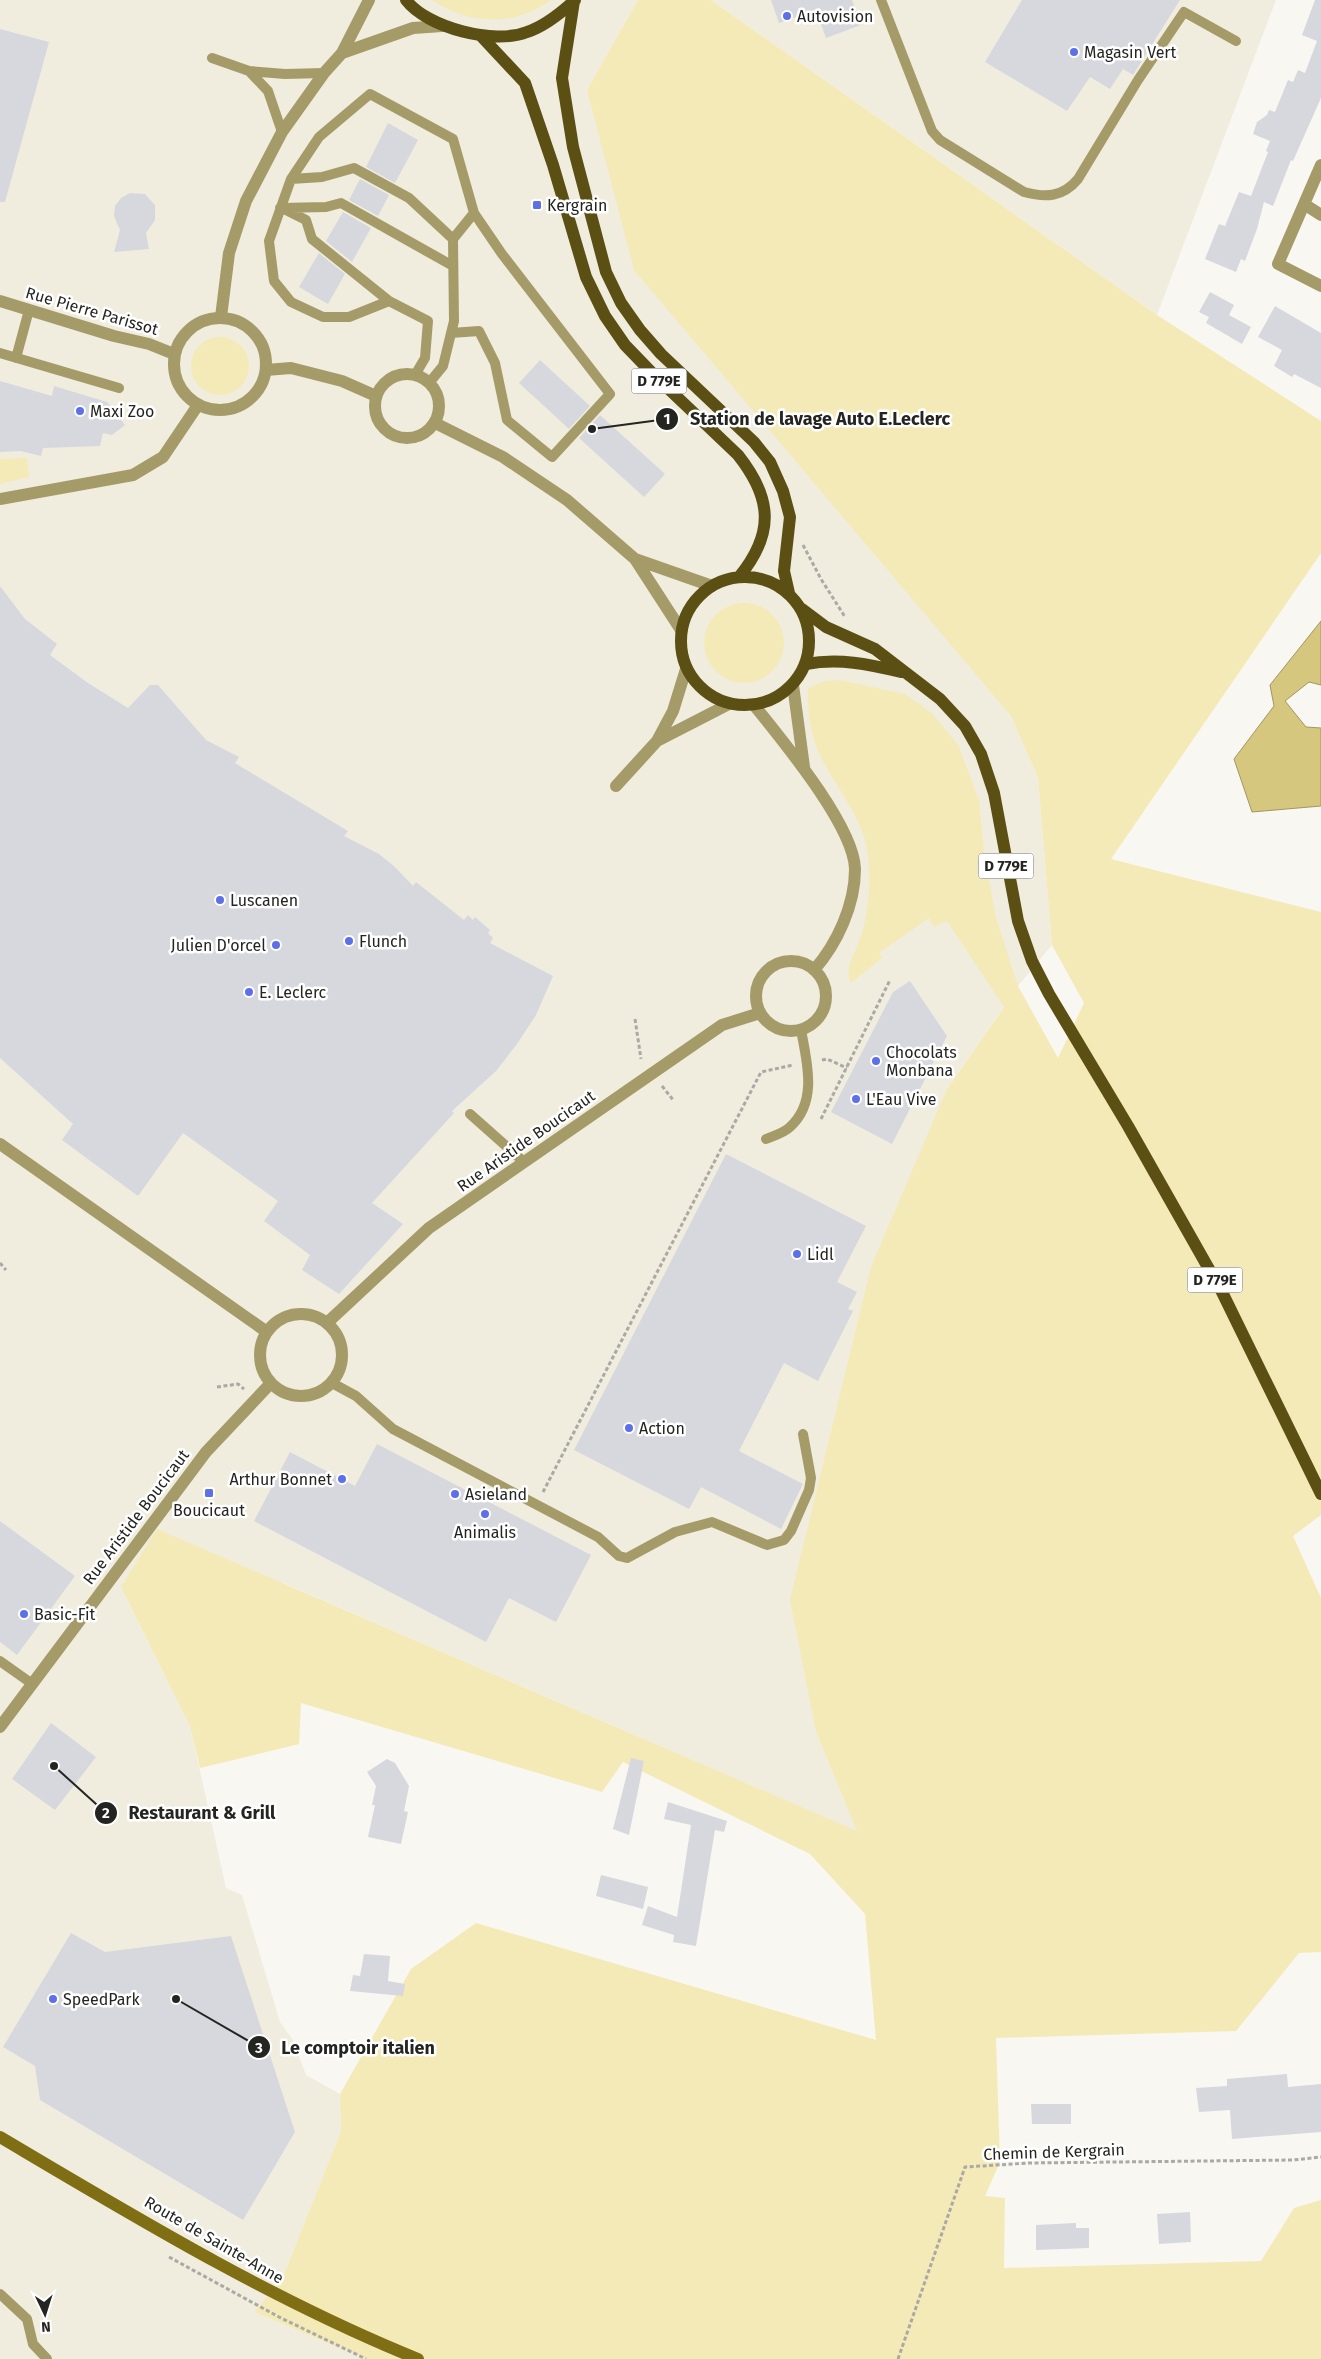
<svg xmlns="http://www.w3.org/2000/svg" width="1321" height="2359" font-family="'Fira Sans',sans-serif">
	<rect width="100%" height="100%" fill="#f9f7f1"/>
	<path fill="#f0eddf" d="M 0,0 L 638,0 L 587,90 L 1011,716 L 1038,778 L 1052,945 L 1018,986 L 947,1089 L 816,1732 L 858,1832 L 281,1582 L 121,1587 L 190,1726 L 226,1888 L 242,1895 L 280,2022 L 293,2040 L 306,2075 L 340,2094 L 341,2131 L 282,2279 L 254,2312 L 366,2359 L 0,2359 Z
		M 711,0 L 1276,0 L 1157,315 Z"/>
	<path fill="#f4eab7" d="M 432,0 L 551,0 C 514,27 469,25 432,0 Z
		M 638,0 L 711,0 L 1157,315 L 1321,421 L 1321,553 L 1111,859 L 1321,912 L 1321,1515 L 1293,1536 L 1321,1598 L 1321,1952 L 1299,1953 L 1236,2031 L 996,2038 L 1000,2162 L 985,2196 L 1005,2198 L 1004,2268 L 1261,2261 L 1294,2208 L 1321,2200 L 1321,2359 L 366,2359 L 254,2312 L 282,2279 L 341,2131 L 340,2094 L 411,1969 L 476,1923 L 876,2040 L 865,1914 L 810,1854 L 623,1762 L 602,1792 L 301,1703 L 299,1744 L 200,1768 L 190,1726 L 121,1587 L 157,1529 L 857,1831 L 816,1732 L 790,1600 L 871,1267 L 947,1089 L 1004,1007 L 947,921 L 934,927 L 929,918 L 879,953 L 882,958 L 851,983 C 844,970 853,957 858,944 C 869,917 871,883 868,854 C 863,815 833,785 818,751 C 810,731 807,709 808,688 L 824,681 L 840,680 L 905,694 L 932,713 L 958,745 L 979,800 L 984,852 L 996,918 L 1018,986 L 1058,1058 L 1084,1003 L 1052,945 L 1038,778 L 1011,716 L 634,270 L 587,90 Z
		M191 366a29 29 0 1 1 58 0a29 29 0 1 1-58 0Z
		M 27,458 L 29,477 L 0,484 L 0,459 Z
		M704 643a40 40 0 1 1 80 0a40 40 0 1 1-80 0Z"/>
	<path fill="#d6c77f" stroke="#a19663" d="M 1321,621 L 1321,685 L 1309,682 L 1285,701 L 1306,727 L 1321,728 L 1321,806 L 1252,812 L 1234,759 L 1274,706 L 1270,685 Z"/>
	<path fill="#d6d8de" d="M 771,0 L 852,0 L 861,25 L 826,38 L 816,10 L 779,23 Z
		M 1022,0 L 1180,0 L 1133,75 L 1123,69 L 1110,89 L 1090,77 L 1067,111 L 985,62 Z
		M 1315,0 L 1321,0 L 1321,98 L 1293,161 L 1291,160 L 1273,206 L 1264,202 L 1257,229 L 1245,261 L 1241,259 L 1236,272 L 1205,259 L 1219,224 L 1225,226 L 1239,192 L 1251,196 L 1268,152 L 1266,151 L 1270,141 L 1253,134 L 1257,122 L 1267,115 L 1269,110 L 1275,112 L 1288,80 L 1293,82 L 1298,70 L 1305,73 L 1317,41 L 1302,35 Z
		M 0,29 L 49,42 L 5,202 L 0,202 Z
		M 388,123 L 418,140 L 395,183 L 366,167 Z
		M 360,179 L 389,195 L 378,216 L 349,200 Z
		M 130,193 L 145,194 L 155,205 L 155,220 L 146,233 L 149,249 L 114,252 L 120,230 L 114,216 L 115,206 L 121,198 Z
		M 343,212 L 371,228 L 352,262 L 326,241 Z
		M 319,253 L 345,274 L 328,304 L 299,287 Z
		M 1210,292 L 1234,305 L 1229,315 L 1251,327 L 1242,344 L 1206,323 L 1209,317 L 1199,312 Z
		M 1275,306 L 1321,333 L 1321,388 L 1294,374 L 1292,377 L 1274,366 L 1282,350 L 1258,337 Z
		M 540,360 L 590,406 L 569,429 L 519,383 Z
		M 0,381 L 52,396 L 54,386 L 107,402 L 125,425 L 112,435 L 103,433 L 100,446 L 43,448 L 41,456 L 21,451 L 0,452 Z
		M 600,415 L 665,474 L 644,497 L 579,438 Z
		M 0,586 L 25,619 L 57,644 L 50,655 L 88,683 L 128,708 L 150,685 L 158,685 L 206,740 L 239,757 L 235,763 L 348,831 L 344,836 L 379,854 L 395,867 L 413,886 L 416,882 L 464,920 L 468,915 L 473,920 L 475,917 L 490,930 L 488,933 L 493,938 L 490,943 L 553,976 L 536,1015 L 517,1044 L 496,1071 L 452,1111 L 454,1113 L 372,1203 L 403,1224 L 339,1294 L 302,1270 L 310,1255 L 264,1221 L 278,1201 L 183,1133 L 138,1196 L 62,1140 L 73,1124 L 0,1058 Z
		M 910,981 L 947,1036 L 892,1144 L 831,1112 L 893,992 Z
		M 726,1154 L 866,1226 L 837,1282 L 857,1292 L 848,1309 L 853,1311 L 818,1381 L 784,1363 L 739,1451 L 803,1484 L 781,1529 L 701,1487 L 689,1509 L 574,1450 Z
		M 377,1444 L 591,1555 L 556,1622 L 509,1598 L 486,1642 L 254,1521 L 290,1452 L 355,1486 Z
		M 0,1521 L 75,1576 L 17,1655 L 0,1642 Z
		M 51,1723 L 96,1757 L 55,1810 L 12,1779 Z
		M 631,1758 L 644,1761 L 629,1835 L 613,1829 Z
		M 387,1759 L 395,1763 L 409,1786 L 404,1811 L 408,1812 L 401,1844 L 368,1837 L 375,1805 L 372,1805 L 376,1786 L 367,1772 Z
		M 668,1802 L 727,1821 L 724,1832 L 715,1830 L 696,1946 L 673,1942 L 674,1935 L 642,1925 L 648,1906 L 677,1917 L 691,1825 L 664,1819 Z
		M 601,1875 L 648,1887 L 643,1909 L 596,1896 Z
		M 71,1933 L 105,1952 L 231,1936 L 295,2132 L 243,2220 L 40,2100 L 35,2066 L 3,2047 Z
		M 364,1954 L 390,1956 L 388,1981 L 405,1984 L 403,1996 L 350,1991 L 353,1975 L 360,1976 Z
		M 1287,2074 L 1288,2087 L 1321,2084 L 1321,2132 L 1232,2139 L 1230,2110 L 1199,2112 L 1196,2088 L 1227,2086 L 1227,2079 Z
		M 1031,2104 L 1071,2104 L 1071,2124 L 1032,2124 Z
		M 1190,2212 L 1191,2242 L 1159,2244 L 1157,2214 Z
		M 1076,2223 L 1076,2228 L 1089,2228 L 1089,2248 L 1036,2250 L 1036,2225 Z"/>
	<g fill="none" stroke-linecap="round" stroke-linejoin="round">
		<path stroke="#aaa9a4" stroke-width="3" stroke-dasharray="4 2.5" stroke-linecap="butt" d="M 803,545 L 821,579 L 845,617
			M 635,1019 L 641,1059
			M 822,1060 L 827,1059 L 847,1068
			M 662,1086 L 674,1101
			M 821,1119 L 890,980
			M 0,1263 L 6,1270
			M 217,1387 L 238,1384 L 244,1389
			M 543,1492 L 761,1072 L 793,1065
			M 169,2257 L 279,2317 L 366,2359
			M 898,2359 L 965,2167 L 1029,2163 L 1293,2160 L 1321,2157"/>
		<path stroke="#a59b69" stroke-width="10" d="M 881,0 L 932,131 L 940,140 L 1024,192 C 1046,198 1063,197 1078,179 L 1138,80 L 1184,12 L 1236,41
			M 212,58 L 249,71 L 285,74 L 324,73
			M 249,71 L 268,91 L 282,132
			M 291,179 L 322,177 L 354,168 L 409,198 L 453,239 L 454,321 L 443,366 L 429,383
			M 280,208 L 326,207 L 341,203 L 453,266
			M 284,209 L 306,220 L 312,239 L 389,301
			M 451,333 L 479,331 L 495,363 L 507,420 L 552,457 L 610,394 L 502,254 L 474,213
			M 0,353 L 119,388
			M 16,358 L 29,310
			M 415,375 L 425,358 L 428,321 L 389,301 L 349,317 L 323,317 L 291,302 L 274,281 L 269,241 L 291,179 L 319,137 L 370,94 L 453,139 L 474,213 L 453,239
			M 470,1114 L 524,1162
			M 766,1139 C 773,1136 784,1133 790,1127 C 818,1102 807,1062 801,1030
			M 332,1383 L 356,1396 L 393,1429 L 598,1537 L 619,1556 L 627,1558 L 675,1532 L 712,1522 L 767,1545 L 784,1540 L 791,1531 L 809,1490 L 811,1478 L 803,1434
			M 0,1661 L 31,1683
			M 0,2294 L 27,2319 L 33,2344 L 47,2359"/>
		<path stroke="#a59b69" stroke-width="12" d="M 1321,165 L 1278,264 L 1321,286
			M 1304,204 L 1321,215
			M 0,301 L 114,336 L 149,344 L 174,354
			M 266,370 L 291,368 L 342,381 L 376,396
			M375 406a32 32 0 1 1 64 0a32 32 0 1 1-64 0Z
			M 435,423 L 503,457 L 567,500 L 635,559 L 681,630
			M 635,559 L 712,586
			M 793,685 L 804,767
			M 754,705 C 782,740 854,826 855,869 C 855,905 837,944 814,970
			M 657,741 L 729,704
			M 616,786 L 657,741 L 673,711 L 686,669
			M756 996a35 35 0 1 1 70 0a35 35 0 1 1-70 0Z
			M 0,1144 L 267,1332
			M260 1355a41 41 0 1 1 82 0a41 41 0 1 1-82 0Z
			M 328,1322 L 429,1228 L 722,1025 L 760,1013
			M 0,1727 L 206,1452 L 271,1383"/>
		<path stroke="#a59b69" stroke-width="12" d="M 342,53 L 413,28 L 442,26
			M 221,317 L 229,253 L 246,201 L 282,132 L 324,73 L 342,53 L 369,0
			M174 364a46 46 0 1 1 92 0a46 46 0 1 1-92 0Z
			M 0,499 L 133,475 L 163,457 L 198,405"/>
		<path stroke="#7f6e13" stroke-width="12" d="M 0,2137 C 135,2217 272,2300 418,2359"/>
		<path stroke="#5b4f13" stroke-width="12" d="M 406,0 C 427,28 495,45 527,32 C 545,26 561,13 575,0
			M 574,1 L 562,78 L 573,147 L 606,272 L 621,303 L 640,330 L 661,354 L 754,442 L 770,462 L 783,491 L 790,517 L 784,571 L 789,593
			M 481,36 L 525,83 L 553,165 L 586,277 L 605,316 L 625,345 L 654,375 L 738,455 C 772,498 775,533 739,577
			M681 641a64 64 0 1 1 128 0a64 64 0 1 1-128 0Z
			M 802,609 L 826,627 L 875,649 L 940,699 L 965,726 L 981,754 L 994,793 L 1018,921 L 1032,961 L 1049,994 L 1128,1126 L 1222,1292 L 1321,1494
			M 806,664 C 839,658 868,664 901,672"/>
	</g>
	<g fill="#5d70e7" stroke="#fff" stroke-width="2">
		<circle cx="787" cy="16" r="5"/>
		<circle cx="1074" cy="52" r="5"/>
		<rect x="532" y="200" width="10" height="10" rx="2.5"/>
		<circle cx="80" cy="411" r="5"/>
		<circle cx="220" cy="900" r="5"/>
		<circle cx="349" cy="941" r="5"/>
		<circle cx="276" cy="945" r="5"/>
		<circle cx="249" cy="992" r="5"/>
		<circle cx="876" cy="1061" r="5"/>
		<circle cx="856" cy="1099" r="5"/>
		<circle cx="797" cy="1254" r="5"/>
		<circle cx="629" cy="1428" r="5"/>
		<circle cx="342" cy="1479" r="5"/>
		<rect x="204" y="1488" width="10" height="10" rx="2.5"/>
		<circle cx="455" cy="1494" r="5"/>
		<circle cx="485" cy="1514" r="5"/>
		<circle cx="24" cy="1614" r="5"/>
		<circle cx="53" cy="1999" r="5"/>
	</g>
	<g text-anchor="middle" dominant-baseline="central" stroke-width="5" stroke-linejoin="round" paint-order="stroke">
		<g fill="#fff" stroke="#666664" stroke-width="1">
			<rect x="631.5" y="368.5" width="55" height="25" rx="4"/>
			<rect x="978.5" y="853.5" width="55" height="25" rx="4"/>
			<rect x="1187.5" y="1267.5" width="55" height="25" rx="4"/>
		</g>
		<g font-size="15" font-weight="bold" fill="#242421">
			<text x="659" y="381">D 779E</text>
			<text x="1006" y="866">D 779E</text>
			<text x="1215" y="1280">D 779E</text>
		</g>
		<g font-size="16" fill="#242421" stroke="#fff" text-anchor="start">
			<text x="797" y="16">Autovision</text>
			<text x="1084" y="52">Magasin Vert</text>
			<text x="547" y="205">Kergrain</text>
			<text x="90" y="411">Maxi Zoo</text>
			<text x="230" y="900">Luscanen</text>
			<text x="359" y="941">Flunch</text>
			<text x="266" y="945" text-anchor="end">Julien D'orcel</text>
			<text x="259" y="992">E. Leclerc</text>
			<text x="886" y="1052">Chocolats<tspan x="886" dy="18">Monbana</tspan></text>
			<text x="866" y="1099">L'Eau Vive</text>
			<text x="807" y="1254">Lidl</text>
			<text x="639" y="1428">Action</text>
			<text x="332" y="1479" text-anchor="end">Arthur Bonnet</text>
			<text x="465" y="1494">Asieland</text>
			<text x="209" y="1510" text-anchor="middle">Boucicaut</text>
			<text x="485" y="1532" text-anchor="middle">Animalis</text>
			<text x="34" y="1614">Basic-Fit</text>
			<text x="63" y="1999">SpeedPark</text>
		</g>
		<g font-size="16" fill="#242421" stroke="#fff">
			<text transform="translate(92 311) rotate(16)">Rue Pierre Parissot</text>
			<text transform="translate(526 1141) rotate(-35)">Rue Aristide Boucicaut</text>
			<text transform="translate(136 1517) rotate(-53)">Rue Aristide Boucicaut</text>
			<text transform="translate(1054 2152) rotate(-2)">Chemin de Kergrain</text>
			<text transform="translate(214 2240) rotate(30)">Route de Sainte-Anne</text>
		</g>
	</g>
	<path fill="none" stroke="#242421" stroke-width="2" d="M592 429L667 419M54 1766L106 1813M176 1999L259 2047"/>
	<g fill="#242421" stroke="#fff" stroke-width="2">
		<circle cx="592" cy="429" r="5"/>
		<circle cx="54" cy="1766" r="5"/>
		<circle cx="176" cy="1999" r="5"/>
		<circle cx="667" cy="419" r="12"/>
		<circle cx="106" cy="1813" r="12"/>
		<circle cx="259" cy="2047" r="12"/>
	</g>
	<g font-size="15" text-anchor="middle" font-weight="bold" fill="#fff">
		<text x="667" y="424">1</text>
		<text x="106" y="1818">2</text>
		<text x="259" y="2053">3</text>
	</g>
	<g font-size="18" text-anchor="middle" font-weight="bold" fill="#242421" stroke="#fff" stroke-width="5" stroke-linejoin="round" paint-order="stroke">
		<text x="820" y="425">Station de lavage Auto E.Leclerc</text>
		<text x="202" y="1819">Restaurant &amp; Grill</text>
		<text x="358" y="2054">Le comptoir italien</text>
	</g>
	<g transform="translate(45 2314) rotate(176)" stroke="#ffffff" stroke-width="4" paint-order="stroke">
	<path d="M0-4L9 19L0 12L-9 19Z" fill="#242421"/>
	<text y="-8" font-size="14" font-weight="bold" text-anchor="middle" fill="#242421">N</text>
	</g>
</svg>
